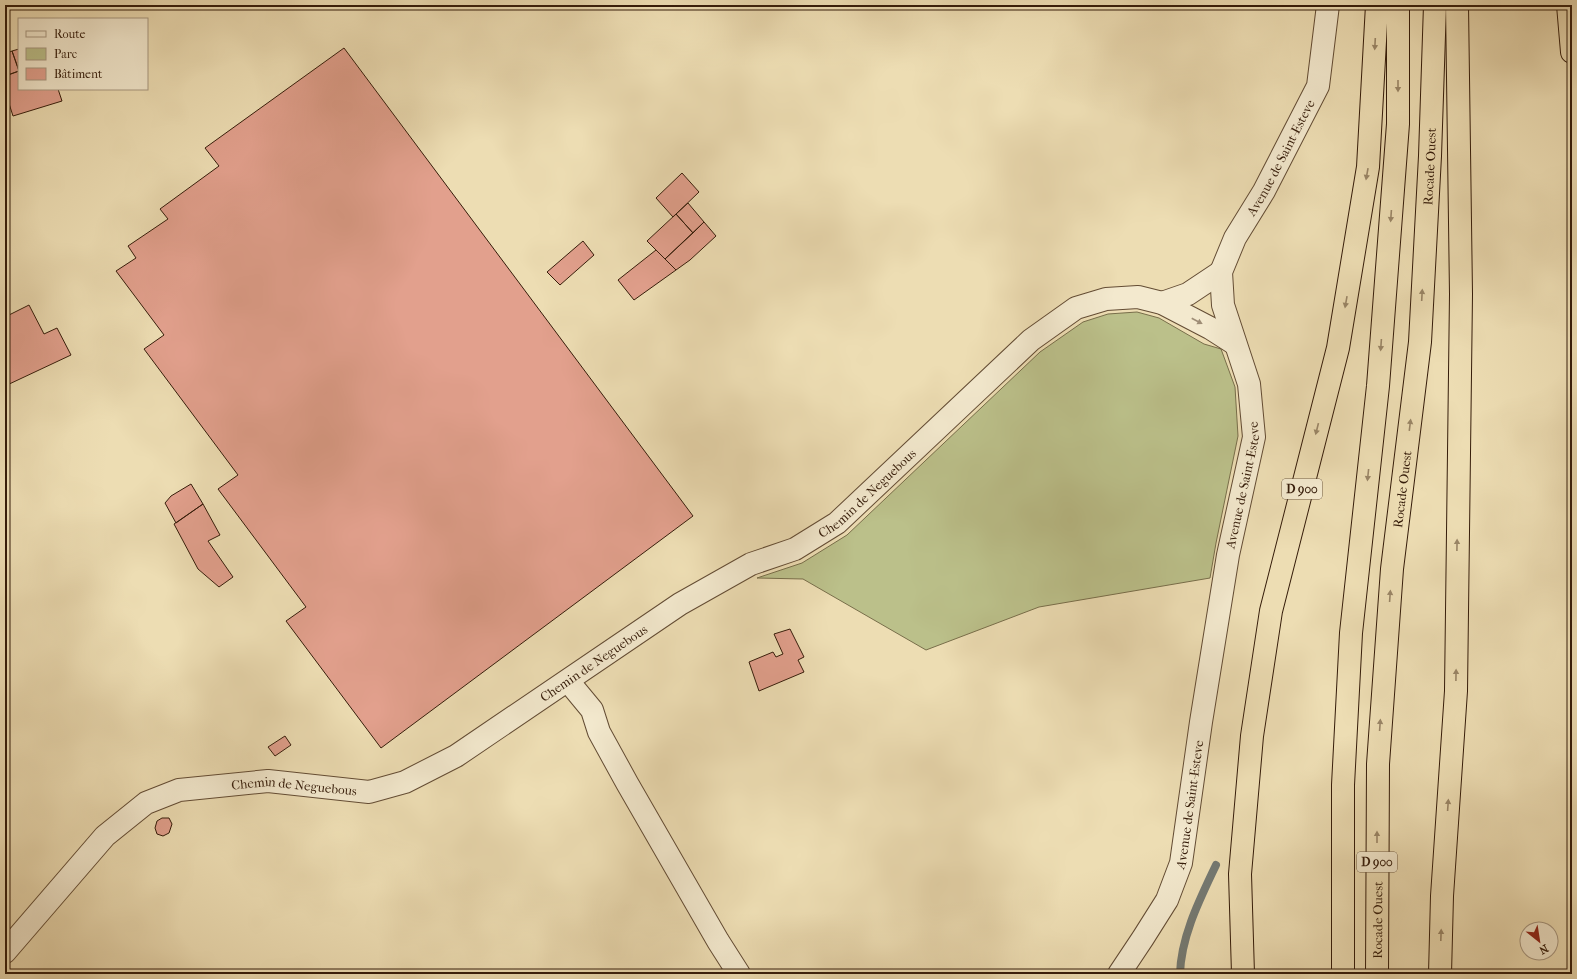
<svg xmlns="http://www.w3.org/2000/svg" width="1577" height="979" font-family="'IM FELL French Canon',serif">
	<rect width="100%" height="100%" fill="#edddb3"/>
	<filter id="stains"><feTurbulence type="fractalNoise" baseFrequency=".005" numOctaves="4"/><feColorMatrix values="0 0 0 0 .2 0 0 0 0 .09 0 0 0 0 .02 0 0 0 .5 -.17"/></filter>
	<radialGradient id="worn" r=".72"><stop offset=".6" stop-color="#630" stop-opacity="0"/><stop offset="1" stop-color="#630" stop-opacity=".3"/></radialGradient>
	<path fill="#bbc08a" stroke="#786e4a" d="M 1137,312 L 1159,318 L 1204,344 L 1221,349 L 1235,387 L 1238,436 L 1216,543 L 1210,578 L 1039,607 L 926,650 L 803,579 L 757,578 L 802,563 L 847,535 L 1040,352 L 1083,322 L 1108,314 Z"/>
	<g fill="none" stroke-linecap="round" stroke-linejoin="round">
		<path stroke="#757a73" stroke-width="8" d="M 1180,974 C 1181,936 1200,899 1216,865"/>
	</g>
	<path fill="#e2a08d" stroke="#351c0a" d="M 344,48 L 693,516 L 381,748 L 286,621 L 306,607 L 218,489 L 238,475 L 144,349 L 164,335 L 116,271 L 136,258 L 128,246 L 168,219 L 160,209 L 219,166 L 205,148 Z
		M 19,49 L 19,89 L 58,89 L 62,101 L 13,116 L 5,91 L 5,76 L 19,71 L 12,51 Z
		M 12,51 L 19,71 L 5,76 L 5,54 Z
		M 682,173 L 699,192 L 673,217 L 656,198 Z
		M 688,203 L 704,222 L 693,233 L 676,214 Z
		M 676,214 L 693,233 L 665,259 L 647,241 Z
		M 704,222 L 716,236 L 690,260 L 676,270 L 665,259 Z
		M 583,241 L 594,255 L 560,285 L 547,272 Z
		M 656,250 L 676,270 L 634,300 L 618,280 Z
		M 29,305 L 44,334 L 57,328 L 71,355 L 5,386 L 5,317 Z
		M 191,484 L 203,504 L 176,523 L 165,503 L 171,496 Z
		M 203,504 L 220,535 L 208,541 L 233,577 L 219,587 L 198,569 L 174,524 Z
		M 790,629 L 804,657 L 798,660 L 804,672 L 759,691 L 749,662 L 773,652 L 776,657 L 783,654 L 774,634 Z
		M 285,736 L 291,745 L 275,756 L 268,747 Z
		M 162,818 L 169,818 L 172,824 L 169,833 L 163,836 L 157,834 L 155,828 L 157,821 Z"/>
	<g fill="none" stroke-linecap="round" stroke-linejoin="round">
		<defs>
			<g id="minor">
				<path d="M 1162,303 L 1188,294 L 1221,272"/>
				<path d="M 568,681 L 592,710 L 599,732 L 627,783 L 718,941 L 739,974"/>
				<path id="s1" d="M 5,952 L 105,836 L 146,803 L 179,790 L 268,781 L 369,792 L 405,782 L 456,756 L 680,604 L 751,564 L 795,549 L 837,523 L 1031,340 L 1076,308 L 1106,299 L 1138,297 L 1162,303 L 1210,328 L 1235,344"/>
				<path id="s2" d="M 1119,974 L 1143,938 L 1167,900 L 1181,863 L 1201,722 L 1228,555 L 1254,437 L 1249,384 L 1223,305 L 1221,272 L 1235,238 L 1264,191 L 1318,86 L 1328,5"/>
			</g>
			<g id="highway">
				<path d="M 1568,5 L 1572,52"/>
				<path d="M 1243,974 L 1240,874 L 1252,736 L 1271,611 L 1338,348 L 1368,167 L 1377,5"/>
				<path d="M 1343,974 L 1343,785 L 1351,633 L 1378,386 L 1398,124 L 1398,5"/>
				<path id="s3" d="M 1377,974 L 1378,764 L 1392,569 L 1420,342 L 1430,156 L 1435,5"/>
				<path d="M 1440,974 L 1442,896 L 1456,691 L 1461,294 L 1457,5"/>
			</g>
		</defs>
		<use href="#minor" stroke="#634c34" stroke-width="24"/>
		<use href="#highway" stroke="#351c0a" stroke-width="24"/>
		<use href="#minor" stroke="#f3e9ce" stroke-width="22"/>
		<use href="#highway" stroke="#edddb3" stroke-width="22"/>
	</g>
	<defs><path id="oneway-solid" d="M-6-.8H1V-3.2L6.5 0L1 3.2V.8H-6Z"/></defs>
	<g fill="#9a8667">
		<use href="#oneway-solid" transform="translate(1375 44) rotate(93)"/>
		<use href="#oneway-solid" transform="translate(1398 86) rotate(90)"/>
		<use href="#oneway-solid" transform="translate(1367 174) rotate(100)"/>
		<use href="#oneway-solid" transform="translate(1391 216) rotate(94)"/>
		<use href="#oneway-solid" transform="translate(1422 295) rotate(-87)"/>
		<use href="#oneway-solid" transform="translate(1346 302) rotate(100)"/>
		<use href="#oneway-solid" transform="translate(1381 345) rotate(94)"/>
		<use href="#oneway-solid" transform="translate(1410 425) rotate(-83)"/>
		<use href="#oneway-solid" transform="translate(1317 429) rotate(104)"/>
		<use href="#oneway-solid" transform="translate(1368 475) rotate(96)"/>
		<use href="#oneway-solid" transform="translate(1457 545) rotate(-89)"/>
		<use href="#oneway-solid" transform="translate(1390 596) rotate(-86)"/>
		<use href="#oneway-solid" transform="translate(1456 675) rotate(-89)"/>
		<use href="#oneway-solid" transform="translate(1380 725) rotate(-86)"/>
		<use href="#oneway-solid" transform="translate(1448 805) rotate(-86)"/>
		<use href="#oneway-solid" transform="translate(1377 837) rotate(-90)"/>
		<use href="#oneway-solid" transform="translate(1441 935) rotate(-88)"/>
	</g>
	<use fill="#9e8d76" href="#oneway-solid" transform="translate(1197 321) rotate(28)"/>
	<g text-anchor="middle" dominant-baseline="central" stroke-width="3" stroke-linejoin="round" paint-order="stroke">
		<g fill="#f3e9ce" stroke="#6e5a45" stroke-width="1">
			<rect x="1282" y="479" width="40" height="20" rx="3"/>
			<rect x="1357" y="852" width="40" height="20" rx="3"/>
		</g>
		<g font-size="12" font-weight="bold" fill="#351c0a">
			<text x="1302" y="489">D 900</text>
			<text x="1377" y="862">D 900</text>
		</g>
		<g font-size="13" fill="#351c0a" stroke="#f3e9ce">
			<text stroke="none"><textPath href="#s2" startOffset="859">Avenue de Saint-Esteve</textPath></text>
			<text stroke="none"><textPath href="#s3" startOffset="810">Rocade Ouest</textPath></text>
			<text stroke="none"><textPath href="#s2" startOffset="511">Avenue de Saint-Esteve</textPath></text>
			<text stroke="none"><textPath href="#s3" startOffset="486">Rocade Ouest</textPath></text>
			<text stroke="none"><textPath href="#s1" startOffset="1017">Chemin de Neguebous</textPath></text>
			<text stroke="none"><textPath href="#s1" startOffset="693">Chemin de Neguebous</textPath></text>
			<text stroke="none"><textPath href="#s1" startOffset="357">Chemin de Neguebous</textPath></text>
			<text stroke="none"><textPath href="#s2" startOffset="187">Avenue de Saint-Esteve</textPath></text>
			<text stroke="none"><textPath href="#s3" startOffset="54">Rocade Ouest</textPath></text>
		</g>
	</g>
	<rect width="1577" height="979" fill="none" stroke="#edddb3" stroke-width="20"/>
	<rect x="6" y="6" width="1565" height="967" fill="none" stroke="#351c0a" stroke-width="2"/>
	<rect x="10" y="10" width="1557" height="959" fill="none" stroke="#351c0a"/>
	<rect x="18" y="18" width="130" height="72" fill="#f3e9ce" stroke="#a79780"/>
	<rect x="26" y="31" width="20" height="6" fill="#f3e9ce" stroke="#a79780"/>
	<text x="54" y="38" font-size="12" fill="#351c0a">Route</text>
	<rect x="26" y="48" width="20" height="12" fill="#bbc08a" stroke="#a79780"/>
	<text x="54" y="58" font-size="12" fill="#351c0a">Parc</text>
	<rect x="26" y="68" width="20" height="12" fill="#e2a08d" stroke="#a79780"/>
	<text x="54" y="78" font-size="12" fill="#351c0a">Bâtiment</text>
	<g transform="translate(1539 941) rotate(150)"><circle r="19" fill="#f3e9ce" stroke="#a79780"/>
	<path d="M0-3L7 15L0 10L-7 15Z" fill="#8f2418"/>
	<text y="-6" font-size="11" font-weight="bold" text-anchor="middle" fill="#351c0a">N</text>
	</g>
	<rect width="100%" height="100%" filter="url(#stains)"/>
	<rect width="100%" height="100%" fill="url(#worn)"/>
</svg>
